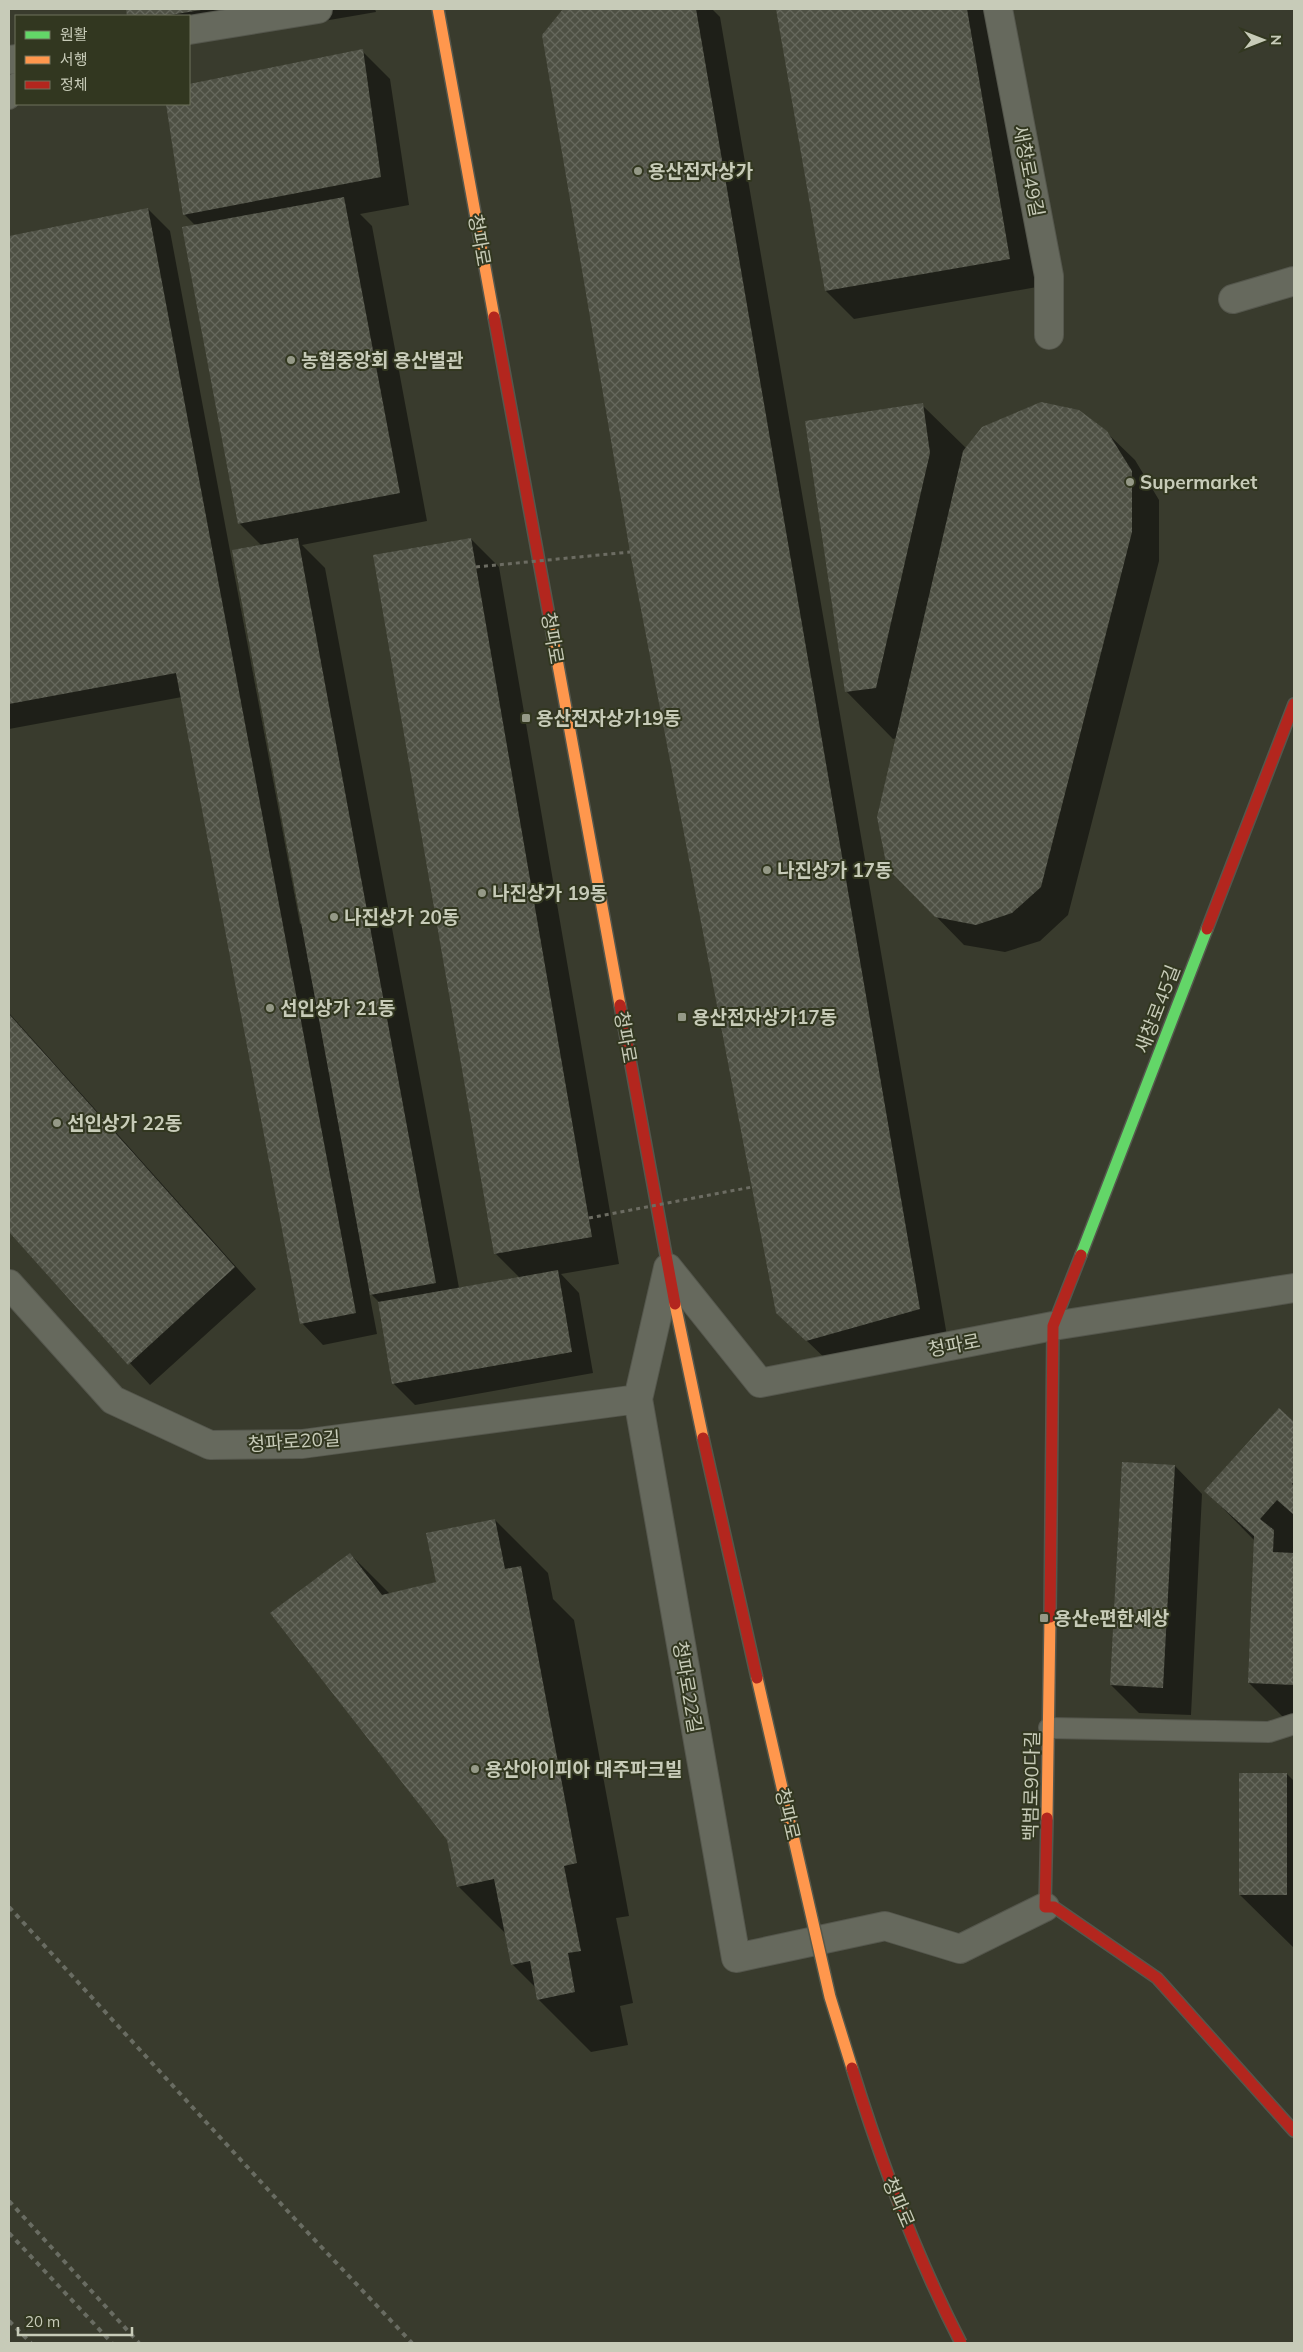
<svg xmlns="http://www.w3.org/2000/svg" width="1303" height="2352" font-family="Mulish,'Noto Sans KR',sans-serif">
	<defs>
		<pattern id="building-cross-hatch" width="8" height="8" patternUnits="userSpaceOnUse" patternTransform="scale(1.25)"><rect width="8" height="8" fill="#4e5044"/><path d="M0 0l8 8M0 8l8-8" fill="none" stroke="#66685d"/></pattern>
	</defs>
	<rect width="100%" height="100%" fill="#393b2d"/>
	<path fill="#0007" d="M 127,9 L 375,9 L 376,12 L 189,44 L 189,16 L 128,16 Z
		M 572,9 L 712,9 L 720,17 L 947,1336 L 835,1368 L 777,1312 L 564,10 Z
		M 777,9 L 989,9 L 1037,287 L 854,319 L 826,291 Z
		M 362,51 L 390,79 L 409,205 L 360,214 L 372,226 L 427,521 L 302,545 L 325,568 L 459,1288 L 520,1278 L 495,1253 L 471,539 L 499,567 L 619,1264 L 561,1274 L 579,1293 L 593,1373 L 415,1405 L 393,1383 L 379,1302 L 369,1292 L 377,1334 L 323,1345 L 302,1323 L 182,697 L 9,729 L 9,237 L 148,209 L 170,231 L 300,924 L 302,923 L 262,546 L 239,523 L 196,226 L 184,214 L 167,104 L 189,104 L 189,85 Z
		M 922,405 L 967,449 L 1106,432 L 1135,460 L 1159,500 L 1159,561 L 1068,915 L 1040,941 L 1005,952 L 964,945 L 888,867 L 897,738 L 893,739 L 846,691 Z
		M 9,1013 L 256,1289 L 150,1385 L 9,1230 Z
		M 1279,1409 L 1294,1423 L 1294,1728 L 1249,1683 L 1255,1541 L 1206,1491 Z
		M 1175,1466 L 1202,1494 L 1191,1715 L 1139,1713 L 1111,1685 Z
		M 495,1520 L 548,1573 L 553,1599 L 574,1620 L 629,1916 L 616,1918 L 633,2003 L 620,2006 L 628,2045 L 591,2052 L 538,1999 L 536,1988 L 512,1964 L 507,1935 L 458,1886 L 448,1839 L 350,1554 L 390,1594 L 437,1583 Z
		M 1287,1774 L 1294,1781 L 1294,1948 L 1240,1895 Z"/>
	<path fill="url(#building-cross-hatch)" d="M 126,9 L 201,9 L 201,10 L 164,16 L 127,16 Z
		M 563,9 L 696,9 L 920,1309 L 806,1341 L 776,1313 L 630,552 L 542,35 Z
		M 776,9 L 967,9 L 1010,259 L 825,291 Z
		M 363,49 L 381,177 L 183,215 L 166,104 L 189,104 L 189,84 Z
		M 344,197 L 400,493 L 238,524 L 182,227 Z
		M 148,208 L 356,1313 L 300,1324 L 176,673 L 9,704 L 9,236 Z
		M 1041,402 L 1079,410 L 1107,431 L 1132,471 L 1132,532 L 1041,887 L 1012,913 L 976,925 L 935,917 L 887,868 L 877,817 L 963,451 L 982,427 Z
		M 923,403 L 930,453 L 876,688 L 845,692 L 805,421 Z
		M 298,538 L 436,1283 L 370,1295 L 232,550 Z
		M 471,538 L 592,1237 L 494,1254 L 373,555 Z
		M 9,1014 L 235,1267 L 128,1365 L 9,1232 Z
		M 558,1270 L 572,1352 L 392,1384 L 378,1302 Z
		M 1279,1408 L 1294,1422 L 1294,1481 L 1292,1484 L 1294,1486 L 1294,1515 L 1277,1500 L 1260,1519 L 1274,1530 L 1273,1552 L 1294,1553 L 1294,1685 L 1248,1683 L 1254,1536 L 1204,1491 Z
		M 1122,1462 L 1175,1465 L 1163,1688 L 1110,1685 Z
		M 495,1519 L 505,1569 L 521,1566 L 577,1863 L 564,1866 L 581,1951 L 568,1953 L 575,1992 L 537,2000 L 530,1961 L 511,1965 L 494,1879 L 457,1887 L 447,1840 L 270,1613 L 350,1553 L 382,1595 L 436,1582 L 426,1533 Z
		M 1239,1773 L 1287,1773 L 1287,1895 L 1239,1895 Z"/>
	<g fill="none" stroke-linecap="round" stroke-linejoin="round">
		<defs>
			<path id="lane" d="M 9,99 L 16,83
				M 1049,1728 L 1269,1732 L 1294,1724"/>
			<path id="street" d="M 998,9 L 1049,276 L 1049,335
				M 189,30 L 318,9
				M 9,60 L 16,59
				M 1233,299 L 1294,281
				M 668,1268 L 638,1399 L 736,1958 L 885,1926 L 960,1949 L 1045,1907
				M 668,1268 L 760,1383 L 1053,1326 L 1294,1288
				M 9,1284 L 113,1400 L 210,1445 L 302,1444 L 638,1399"/>
			<path id="fast" d="M 1081,1255 L 1207,929"/>
			<path id="slow" d="M 438,9 L 494,317
				M 550,621 L 620,1005
				M 675,1304 L 703,1438
				M 1047,1818 L 1050,1617"/>
			<path id="jam" d="M 494,317 L 550,621
				M 1207,929 L 1294,704
				M 620,1005 L 675,1304
				M 1050,1617 L 1053,1326 L 1081,1255
				M 1047,1818 L 1045,1907 L 1054,1907 L 1157,1978 L 1294,2131"/>
		</defs>
		<use href="#lane" stroke="#55574d" stroke-width="22"/>
		<use href="#street" stroke="#55574d" stroke-width="30"/>
		<use href="#fast" stroke="#55574d" stroke-width="14"/>
		<use href="#slow" stroke="#55574d" stroke-width="14"/>
		<use href="#jam" stroke="#55574d" stroke-width="14"/>
		<use href="#lane" stroke="#66695d" stroke-width="20"/>
		<use href="#street" stroke="#66695d" stroke-width="28"/>
		<use href="#fast" stroke="#63d668" stroke-width="11"/>
		<use href="#slow" stroke="#ff974d" stroke-width="11"/>
		<use href="#jam" stroke="#b3261e" stroke-width="11"/>
		<path stroke="#696c62" stroke-width="4" stroke-dasharray="5 5" stroke-linecap="butt" d="M 9,1907 L 294,2218 L 412,2343
			M 9,2201 L 139,2343
			M 9,2233 L 112,2343
			M 9,2321 L 31,2343"/>
		<defs>
			<path id="slow-bridge" d="M 757,1678 L 830,1997 L 852,2068"/>
			<path id="jam-bridge" d="M 703,1438 L 757,1678
				M 852,2068 C 881,2162 916,2256 961,2343"/>
		</defs>
		<use href="#slow-bridge" stroke="#55584b" stroke-width="14" stroke-linecap="butt"/>
		<use href="#jam-bridge" stroke="#55584b" stroke-width="14" stroke-linecap="butt"/>
		<path stroke="#6c6c62" stroke-width="3" stroke-dasharray="4 4" stroke-linecap="butt" d="M 476,567 L 630,552
			M 589,1218 L 752,1187"/>
		<use href="#slow-bridge" stroke="#ff974d" stroke-width="11"/>
		<use href="#jam-bridge" stroke="#b3261e" stroke-width="11"/>
	</g>
	<g fill="#959987" stroke="#323720" stroke-width="2">
		<circle cx="638" cy="171" r="5"/>
		<circle cx="291" cy="360" r="5"/>
		<circle cx="1130" cy="482" r="5"/>
		<rect x="521" y="713" width="10" height="10" rx="2.5"/>
		<circle cx="767" cy="870" r="5"/>
		<circle cx="482" cy="893" r="5"/>
		<circle cx="334" cy="917" r="5"/>
		<circle cx="270" cy="1008" r="5"/>
		<rect x="677" y="1012" width="10" height="10" rx="2.5"/>
		<circle cx="57" cy="1123" r="5"/>
		<rect x="1039" y="1613" width="10" height="10" rx="2.5"/>
		<circle cx="475" cy="1769" r="5"/>
	</g>
	<g text-anchor="middle" dominant-baseline="central" stroke-width="4" stroke-linejoin="round" paint-order="stroke">
		<g font-size="19" font-weight="bold" fill="#c7cbb8" stroke="#323720" text-anchor="start">
			<text x="648" y="171">용산전자상가</text>
			<text x="301" y="360">농협중앙회 용산별관</text>
			<text x="1140" y="482">Supermarket</text>
			<text x="536" y="718">용산전자상가19동</text>
			<text x="777" y="870">나진상가 17동</text>
			<text x="492" y="893">나진상가 19동</text>
			<text x="344" y="917">나진상가 20동</text>
			<text x="280" y="1008">선인상가 21동</text>
			<text x="692" y="1017">용산전자상가17동</text>
			<text x="67" y="1123">선인상가 22동</text>
			<text x="1054" y="1618">용산e편한세상</text>
			<text x="485" y="1769">용산아이피아 대주파크빌</text>
		</g>
		<g font-size="19" fill="#c7cbb8" stroke="#323720">
			<text transform="translate(1029 171) rotate(79)">새창로49길</text>
			<text transform="translate(480 240) rotate(80)">청파로</text>
			<text transform="translate(553 638) rotate(80)">청파로</text>
			<text transform="translate(1157 1009) rotate(-69)">새창로45길</text>
			<text transform="translate(626 1037) rotate(80)">청파로</text>
			<text transform="translate(954 1345) rotate(-11)">청파로</text>
			<text transform="translate(294 1441) rotate(-4)">청파로20길</text>
			<text transform="translate(688 1687) rotate(80)">청파로22길</text>
			<text transform="translate(1031 1786) rotate(-89)">백범로90다길</text>
			<text transform="translate(788 1814) rotate(77)">청파로</text>
			<text transform="translate(899 2202) rotate(67)">청파로</text>
		</g>
	</g>
	<rect width="1303" height="2352" fill="none" stroke="#c7cbb8" stroke-width="20"/>
	<rect x="15" y="15" width="175" height="90" fill="#323720" stroke="#6e725d"/>
	<rect x="25" y="31" width="25" height="8" fill="#63d668" stroke="#6e725d"/>
	<text x="60" y="40" font-size="15" fill="#c7cbb8">원활</text>
	<rect x="25" y="56" width="25" height="8" fill="#ff974d" stroke="#6e725d"/>
	<text x="60" y="65" font-size="15" fill="#c7cbb8">서행</text>
	<rect x="25" y="81" width="25" height="8" fill="#b3261e" stroke="#6e725d"/>
	<text x="60" y="90" font-size="15" fill="#c7cbb8">정체</text>
	<g transform="translate(1263 40) rotate(90)" stroke="#323720" stroke-width="4" paint-order="stroke">
	<path d="M0-4L9 19L0 12L-9 19Z" fill="#c7cbb8"/>
	<text y="-8" font-size="14" font-weight="bold" text-anchor="middle" fill="#c7cbb8">N</text>
	</g>
	<path d="M18 2327v8h114v-8" fill="none" stroke="#c7cbb8" stroke-width="2.5"/>
	<text x="25" y="2327" font-size="15" fill="#c7cbb8" stroke="#323720" stroke-width="4" paint-order="stroke">20 m</text>
</svg>
